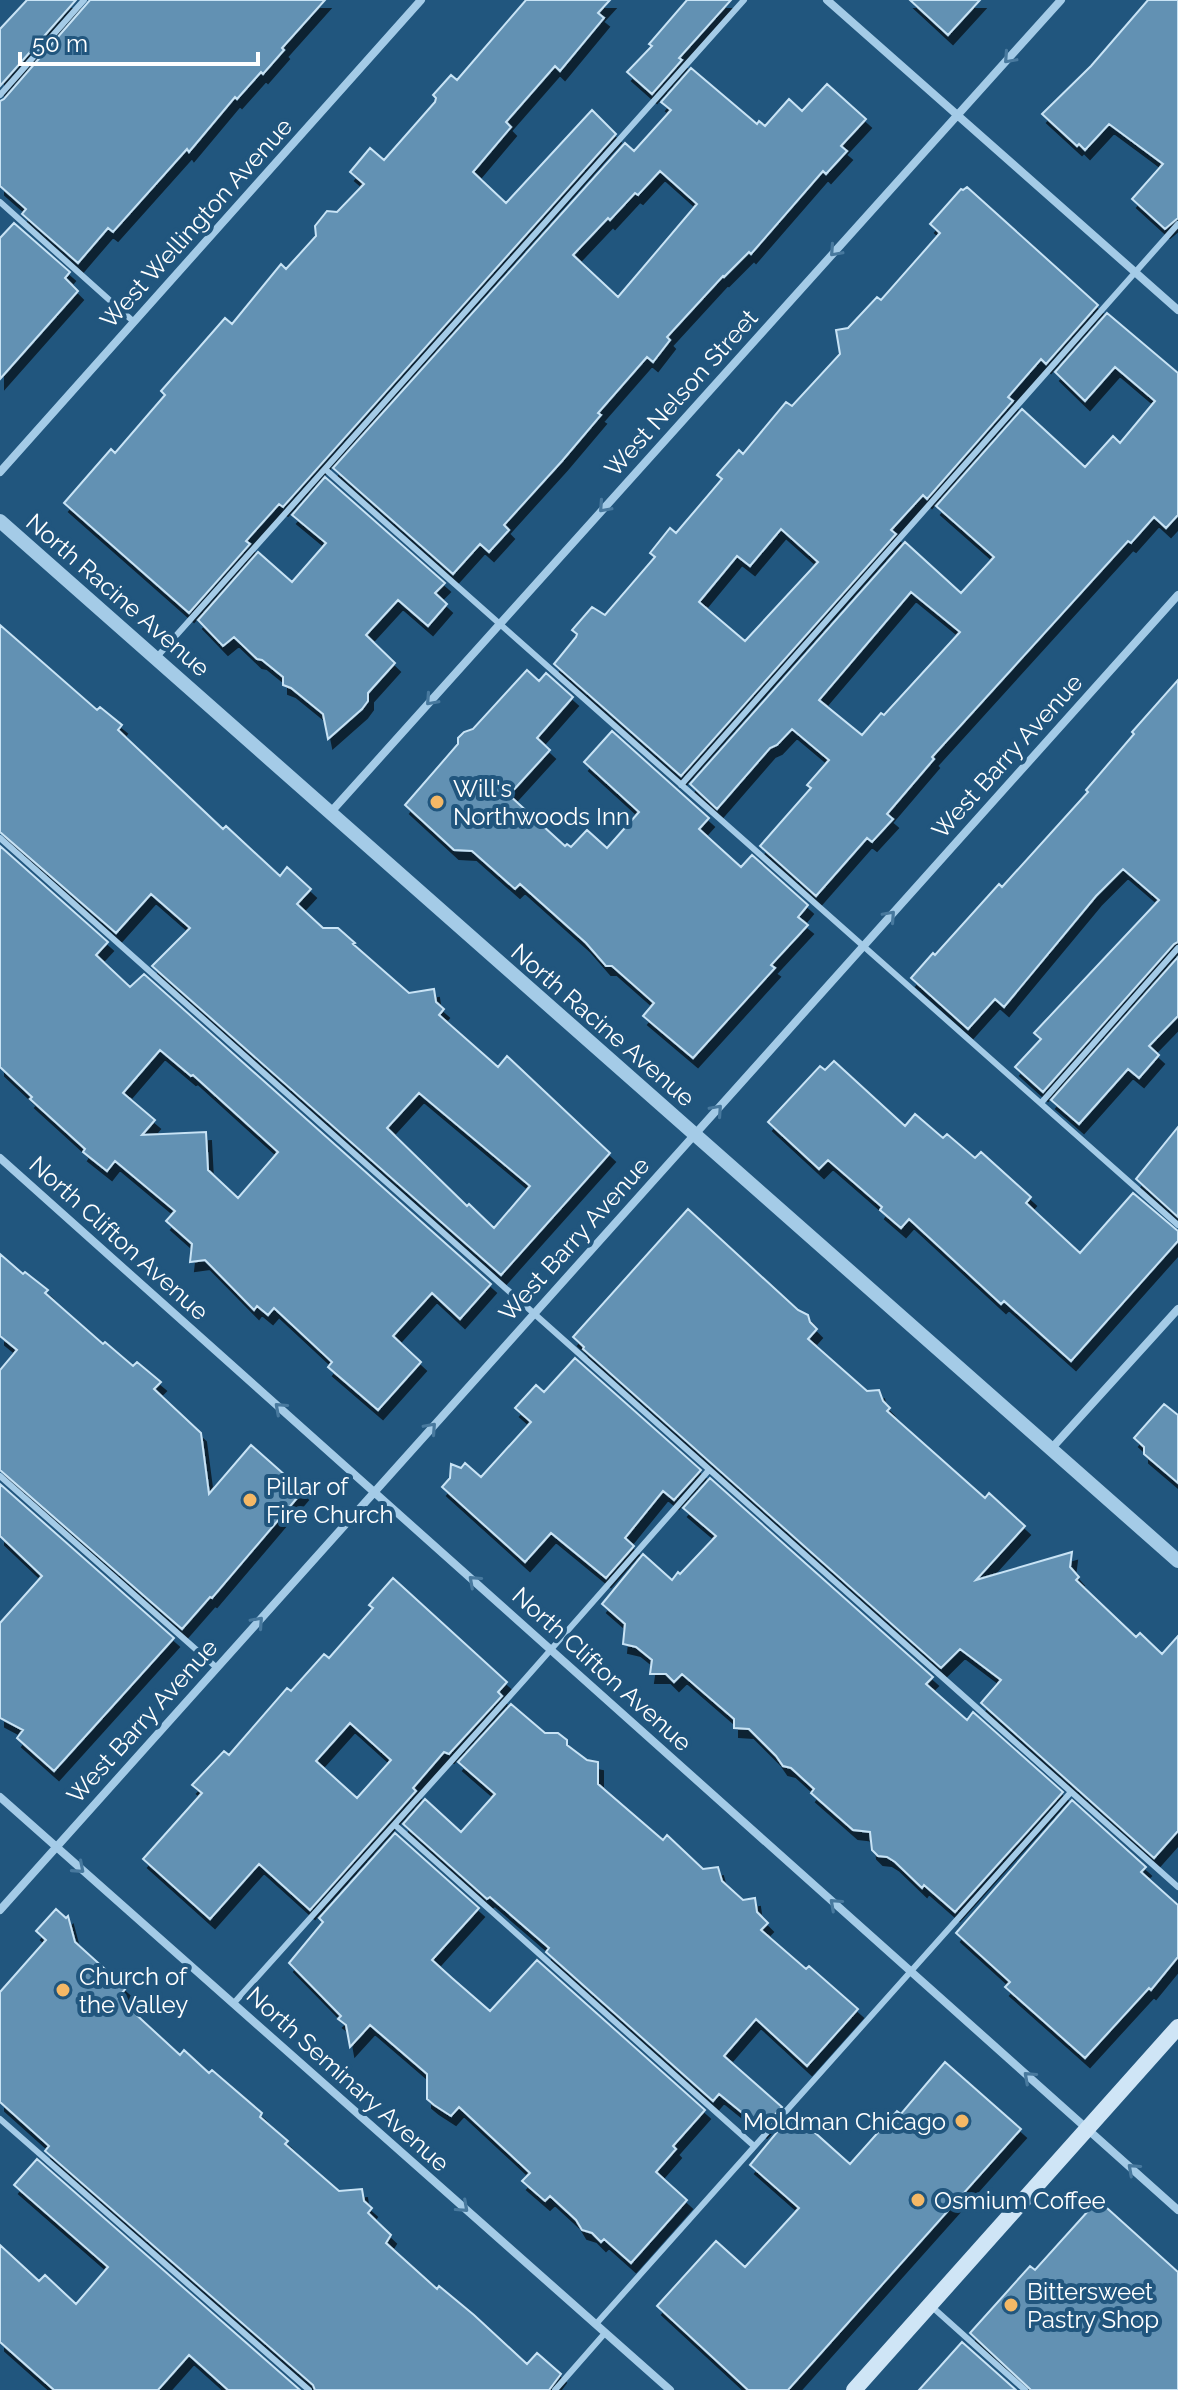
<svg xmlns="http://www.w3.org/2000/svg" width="1178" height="2390" font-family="Raleway,sans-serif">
	<defs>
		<filter id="shadow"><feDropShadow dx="5" dy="9" stdDeviation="0" flood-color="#0009"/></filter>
	</defs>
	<rect width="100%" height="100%" fill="#21567e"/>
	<path fill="#6291b3" stroke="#c8e3f5" stroke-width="2" fill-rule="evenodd" filter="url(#shadow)" d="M 27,0 L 76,0 L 0,86 L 0,29 Z
		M 90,0 L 325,0 L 282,48 L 284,50 L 263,74 L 261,72 L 237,99 L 235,97 L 189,152 L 187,149 L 113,232 L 108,228 L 78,263 L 22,214 L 26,209 L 0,186 L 0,101 L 4,99 Z
		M 526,0 L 610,0 L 598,13 L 604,18 L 560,71 L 555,66 L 506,122 L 511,127 L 473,172 L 506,203 L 592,110 L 616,134 L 283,507 L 279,504 L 246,541 L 250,544 L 189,613 L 64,503 L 111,449 L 115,453 L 165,395 L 161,391 L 225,318 L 232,324 L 281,264 L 286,269 L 316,236 L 315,226 L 327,211 L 337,212 L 364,184 L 350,172 L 370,148 L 384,160 L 435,102 L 436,98 L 433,95 L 451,75 L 457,80 Z
		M 687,0 L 731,0 L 679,58 L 682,60 L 652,94 L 627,72 L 652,46 L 649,44 Z
		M 910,0 L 980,0 L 948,35 Z
		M 1148,0 L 1178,0 L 1178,218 L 1165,229 L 1132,199 L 1163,164 L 1109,124 L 1085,150 L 1079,144 L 1077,146 L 1042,114 L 1091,66 Z
		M 691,68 L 757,124 L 759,121 L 765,126 L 789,99 L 802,111 L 827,84 L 866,119 L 841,146 L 847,151 L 826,174 L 823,171 L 751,254 L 749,252 L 724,277 L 723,276 L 667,337 L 670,340 L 653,362 L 647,357 L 598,413 L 601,415 L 562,461 L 504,525 L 509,530 L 489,552 L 480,544 L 453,574 L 333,468 L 625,143 L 634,151 L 671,110 L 661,102 ZM 660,171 L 697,204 L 618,297 L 573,255 L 608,218 L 610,220 L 635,193 L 638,195 Z
		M 967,187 L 1098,305 L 1046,364 L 1041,359 L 1008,397 L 1013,401 L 927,499 L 923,495 L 891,530 L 896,534 L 681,776 L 554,664 L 576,637 L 577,634 L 572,630 L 592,607 L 605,615 L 655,557 L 650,553 L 670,528 L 676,533 L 722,479 L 717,475 L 739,450 L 743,454 L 786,402 L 792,406 L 840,354 L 836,330 L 848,328 L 877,297 L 881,300 L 940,233 L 930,224 L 961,189 L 963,190 ZM 781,529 L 818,562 L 745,641 L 699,602 L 737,556 L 750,566 Z
		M 14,223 L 70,272 L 65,278 L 78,291 L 0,379 L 0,238 Z
		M 1107,313 L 1178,373 L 1178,515 L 1166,528 L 1154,517 L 1131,543 L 1128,541 L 932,757 L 934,759 L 887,814 L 893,819 L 872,842 L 867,838 L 816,896 L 760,846 L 811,788 L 807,785 L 829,760 L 792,729 L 777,745 L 770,748 L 717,809 L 690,784 L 905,542 L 961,593 L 994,557 L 936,506 L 1022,409 L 1085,467 L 1113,436 L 1120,443 L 1155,401 L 1115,367 L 1085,401 L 1055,372 ZM 911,592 L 960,632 L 884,715 L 881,713 L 862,735 L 819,700 Z
		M 325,477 L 445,583 L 435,593 L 447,604 L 428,626 L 398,600 L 366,635 L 395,663 L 368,693 L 368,701 L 362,709 L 328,739 L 323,714 L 291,688 L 283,685 L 283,677 L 262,660 L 257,659 L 234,637 L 223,646 L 198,620 L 258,552 L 292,582 L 326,543 L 292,515 Z
		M 0,625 L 97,710 L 100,707 L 122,725 L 118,730 L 223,829 L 226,826 L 280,876 L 287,867 L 311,889 L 297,904 L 323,928 L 338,928 L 355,943 L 353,944 L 409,993 L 434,989 L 436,1002 L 444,1009 L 439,1015 L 498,1067 L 507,1056 L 610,1153 L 501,1275 L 152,966 L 190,928 L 151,894 L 116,933 L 0,832 ZM 419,1093 L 530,1186 L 494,1228 L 469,1204 L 467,1206 L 387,1128 Z
		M 527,670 L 539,681 L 546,673 L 573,697 L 537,738 L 550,750 L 509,795 L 565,846 L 567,844 L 571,847 L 587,830 L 607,848 L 639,812 L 584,762 L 612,731 L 709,818 L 699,829 L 741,867 L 752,855 L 808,905 L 798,917 L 808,925 L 771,965 L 775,968 L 693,1058 L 643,1016 L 654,1003 L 612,966 L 606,966 L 586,943 L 520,884 L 515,889 L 472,851 L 454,850 L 405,805 L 458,744 L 458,738 L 464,732 L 473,729 Z
		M 1178,680 L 1178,942 L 1174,944 L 1043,1092 L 1015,1067 L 1041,1039 L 1034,1033 L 1159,900 L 1123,869 L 1096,896 L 1004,1007 L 995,999 L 968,1029 L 911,978 L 933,953 L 935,955 L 999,884 L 1002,887 L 1088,792 L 1086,790 L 1134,734 L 1132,732 Z
		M 0,846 L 108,942 L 96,955 L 130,987 L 144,974 L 491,1284 L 460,1319 L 432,1293 L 393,1336 L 421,1362 L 378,1410 L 328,1367 L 332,1362 L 274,1308 L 268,1315 L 257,1306 L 254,1310 L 205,1260 L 190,1262 L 192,1244 L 166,1221 L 175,1211 L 115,1161 L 107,1171 L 83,1152 L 85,1149 L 30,1099 L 32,1097 L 0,1067 ZM 160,1050 L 191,1076 L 193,1075 L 278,1152 L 238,1198 L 208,1170 L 206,1132 L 142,1135 L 155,1120 L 123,1093 Z
		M 1178,957 L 1178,1016 L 1149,1046 L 1159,1055 L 1139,1078 L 1128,1069 L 1079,1124 L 1051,1100 Z
		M 834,1061 L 905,1126 L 915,1114 L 943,1138 L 947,1134 L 975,1158 L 981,1152 L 1031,1197 L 1026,1203 L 1080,1253 L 1133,1193 L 1178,1231 L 1178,1241 L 1071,1361 L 1004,1301 L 1001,1304 L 909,1219 L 901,1228 L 880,1210 L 882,1207 L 828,1160 L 819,1169 L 768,1122 L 820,1066 L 825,1070 Z
		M 1178,1127 L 1178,1217 L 1136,1179 Z
		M 688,1209 L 798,1310 L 808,1315 L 810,1322 L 817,1329 L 808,1339 L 867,1391 L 879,1390 L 883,1401 L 890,1408 L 887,1411 L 985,1498 L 989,1493 L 1025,1526 L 976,1580 L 1072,1552 L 1070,1567 L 1079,1577 L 1076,1580 L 1136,1637 L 1140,1633 L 1162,1654 L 1178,1636 L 1178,1831 L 1154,1858 L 981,1703 L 1001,1680 L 960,1649 L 941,1668 L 583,1349 L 584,1347 L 573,1337 Z
		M 0,1254 L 23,1274 L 25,1272 L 48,1290 L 45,1293 L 103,1344 L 105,1342 L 133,1366 L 137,1362 L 161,1382 L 154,1389 L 201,1433 L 209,1494 L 251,1445 L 303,1491 L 212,1598 L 210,1597 L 182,1629 L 0,1470 L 0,1370 L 17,1350 L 0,1336 Z
		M 575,1358 L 701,1470 L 674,1500 L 663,1491 L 625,1538 L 634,1546 L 606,1578 L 551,1533 L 525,1562 L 442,1487 L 450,1478 L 451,1464 L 461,1468 L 465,1463 L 481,1477 L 531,1422 L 515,1408 L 536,1385 L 544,1392 Z
		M 1164,1404 L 1178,1415 L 1178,1483 L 1144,1454 L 1144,1447 L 1134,1438 Z
		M 710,1478 L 933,1677 L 926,1684 L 967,1720 L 973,1712 L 1063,1792 L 955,1912 L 924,1885 L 922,1888 L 895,1862 L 887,1857 L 878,1856 L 872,1850 L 870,1832 L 853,1830 L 811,1793 L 814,1789 L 791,1768 L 783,1766 L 776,1756 L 749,1729 L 734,1728 L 734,1719 L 682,1674 L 674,1682 L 666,1674 L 650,1674 L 652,1660 L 636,1647 L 623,1644 L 625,1624 L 602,1604 L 643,1554 L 672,1580 L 678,1572 L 680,1574 L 716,1536 L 683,1508 Z
		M 0,1484 L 174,1638 L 54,1771 L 17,1738 L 23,1730 L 0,1718 L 0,1623 L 42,1576 L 0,1536 Z
		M 393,1578 L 507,1682 L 498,1692 L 502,1696 L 449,1754 L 444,1752 L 413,1788 L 416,1791 L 310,1910 L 259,1864 L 210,1919 L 143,1859 L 202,1793 L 192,1785 L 224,1751 L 229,1755 L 287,1688 L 291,1691 L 324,1654 L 329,1658 L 373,1608 L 369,1605 ZM 350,1723 L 391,1760 L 357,1798 L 316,1761 Z
		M 511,1704 L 545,1733 L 558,1733 L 567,1740 L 567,1745 L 587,1760 L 598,1762 L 598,1784 L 663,1840 L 667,1835 L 703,1869 L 718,1867 L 722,1881 L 743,1900 L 755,1898 L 757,1912 L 768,1923 L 761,1930 L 806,1969 L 809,1966 L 858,2009 L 807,2066 L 756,2019 L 724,2056 L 782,2107 L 762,2129 L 719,2094 L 713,2101 L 546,1952 L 549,1948 L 490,1897 L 487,1899 L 403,1824 L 425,1799 L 461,1832 L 495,1794 L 458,1762 Z
		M 1072,1800 L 1146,1867 L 1141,1872 L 1178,1905 L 1178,1957 L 1151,1990 L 1149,1988 L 1085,2058 L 1005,1987 L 1010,1982 L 956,1933 Z
		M 395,1833 L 479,1908 L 432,1960 L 452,1978 L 490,2011 L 537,1960 L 705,2110 L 673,2146 L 676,2149 L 656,2172 L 687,2200 L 631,2263 L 604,2239 L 601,2242 L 592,2233 L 582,2230 L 576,2220 L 550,2196 L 545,2201 L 522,2181 L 530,2173 L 459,2107 L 451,2116 L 434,2105 L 427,2099 L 427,2074 L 370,2025 L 350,2047 L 346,2025 L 338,2019 L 341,2016 L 289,1963 L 323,1922 L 319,1918 Z
		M 56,1909 L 66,1918 L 68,1916 L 75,1942 L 126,1988 L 118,1998 L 180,2055 L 184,2050 L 209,2073 L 212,2070 L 262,2113 L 260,2117 L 288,2141 L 285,2144 L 339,2191 L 362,2189 L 364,2201 L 372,2208 L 368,2213 L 391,2235 L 386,2243 L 437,2289 L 439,2286 L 474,2315 L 527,2364 L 537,2353 L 561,2374 L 549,2390 L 315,2390 L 313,2385 L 45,2151 L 49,2146 L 0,2102 L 0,1992 L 46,1940 L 36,1931 Z
		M 945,2062 L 1021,2129 L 788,2390 L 748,2390 L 657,2306 L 716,2241 L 745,2267 L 799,2208 L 750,2165 L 791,2115 L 794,2114 L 850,2164 L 897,2111 L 901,2114 Z
		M 37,2159 L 300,2390 L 228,2390 L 189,2355 L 158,2390 L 54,2390 L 0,2342 L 0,2245 L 39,2281 L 45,2275 L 76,2304 L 108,2267 L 14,2185 Z
		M 1098,2200 L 1178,2272 L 1178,2390 L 1031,2390 L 970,2333 L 1030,2266 L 1035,2270 Z
		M 962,2342 L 1016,2390 L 919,2390 Z"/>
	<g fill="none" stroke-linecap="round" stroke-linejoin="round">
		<path stroke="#a4cbe7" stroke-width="6" d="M 0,95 L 84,0
			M 0,202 L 134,322
			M 325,469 L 1178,1225
			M 156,658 L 744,0
			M 681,785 L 1178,224
			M 0,838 L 1178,1887
			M 1041,1103 L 1178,948
			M 0,1476 L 217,1668
			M 395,1825 L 754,2146
			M 233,2004 L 525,1679 L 709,1470
			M 0,2119 L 309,2390
			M 930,2305 L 1025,2390
			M 596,2324 L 1071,1792
			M 555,2390 L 605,2333"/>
		<path stroke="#a4cbe7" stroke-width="8" d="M 827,0 L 1178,310
			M 0,472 L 421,0
			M 330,813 L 1061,0
			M 0,1158 L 1178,2210
			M 1051,1449 L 1178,1309
			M 0,1797 L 670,2390
			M 0,1910 L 1178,595"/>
		<path stroke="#a4cbe7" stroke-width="14" d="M 0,521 L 1178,1561"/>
		<path stroke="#cfe5f6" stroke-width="16" d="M 854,2390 L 1178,2027"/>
	</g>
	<defs><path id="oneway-chevron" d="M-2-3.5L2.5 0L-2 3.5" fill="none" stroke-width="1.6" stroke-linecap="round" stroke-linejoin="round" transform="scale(2)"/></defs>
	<g stroke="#48799e">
		<use href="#oneway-chevron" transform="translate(1009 58) rotate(132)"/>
		<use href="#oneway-chevron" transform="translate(835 251) rotate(132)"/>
		<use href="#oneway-chevron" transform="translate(604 507) rotate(132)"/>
		<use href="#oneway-chevron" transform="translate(431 700) rotate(132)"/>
		<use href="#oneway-chevron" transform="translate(890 916) rotate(-48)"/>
		<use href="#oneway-chevron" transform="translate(717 1110) rotate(-48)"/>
		<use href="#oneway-chevron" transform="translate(280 1408) rotate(-138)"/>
		<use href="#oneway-chevron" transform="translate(431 1428) rotate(-48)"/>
		<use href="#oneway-chevron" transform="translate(474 1581) rotate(-138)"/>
		<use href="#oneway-chevron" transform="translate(258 1622) rotate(-48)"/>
		<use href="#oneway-chevron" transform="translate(79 1868) rotate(41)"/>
		<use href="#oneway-chevron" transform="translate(835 1904) rotate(-138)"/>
		<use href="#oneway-chevron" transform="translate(1029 2077) rotate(-138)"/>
		<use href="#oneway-chevron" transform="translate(1133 2169) rotate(-138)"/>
		<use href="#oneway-chevron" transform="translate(463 2207) rotate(42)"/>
	</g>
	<g fill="#f4b866" stroke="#21567e" stroke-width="3">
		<circle cx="437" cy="802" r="8"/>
		<circle cx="250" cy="1500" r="8"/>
		<circle cx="63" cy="1990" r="8"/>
		<circle cx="962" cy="2121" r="8"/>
		<circle cx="918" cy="2200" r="8"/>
		<circle cx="1011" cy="2305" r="8"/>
	</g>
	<g text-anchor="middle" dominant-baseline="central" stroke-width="8" stroke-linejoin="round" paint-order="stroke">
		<g font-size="24" fill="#fff" stroke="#21567e">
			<text transform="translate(196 223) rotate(-48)">West Wellington Avenue</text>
			<text transform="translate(681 393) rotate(-48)">West Nelson Street</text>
			<text transform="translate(118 595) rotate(41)">North Racine Avenue</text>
			<text transform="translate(1007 756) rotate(-48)">West Barry Avenue</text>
			<text transform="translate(603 1025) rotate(41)">North Racine Avenue</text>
			<text transform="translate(119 1238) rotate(42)">North Clifton Avenue</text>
			<text transform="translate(574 1239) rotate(-48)">West Barry Avenue</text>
			<text transform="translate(602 1669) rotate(42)">North Clifton Avenue</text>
			<text transform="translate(142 1721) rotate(-48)">West Barry Avenue</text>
			<text transform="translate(348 2079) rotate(42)">North Seminary Avenue</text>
		</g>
		<g font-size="24" fill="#fff" stroke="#21567e" text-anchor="start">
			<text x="453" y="788">Will's<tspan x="453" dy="28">Northwoods Inn</tspan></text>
			<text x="266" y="1486">Pillar of<tspan x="266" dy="28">Fire Church</tspan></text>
			<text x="79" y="1976">Church of<tspan x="79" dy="28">the Valley</tspan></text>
			<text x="946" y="2121" text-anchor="end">Moldman Chicago</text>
			<text x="934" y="2200">Osmium Coffee</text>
			<text x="1027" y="2291">Bittersweet<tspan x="1027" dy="28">Pastry Shop</tspan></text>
		</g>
	</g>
	<path d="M20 52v12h238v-12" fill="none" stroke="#ffffff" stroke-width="4"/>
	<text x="32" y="52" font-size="24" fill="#ffffff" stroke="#21567e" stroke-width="6" paint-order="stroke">50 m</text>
</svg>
